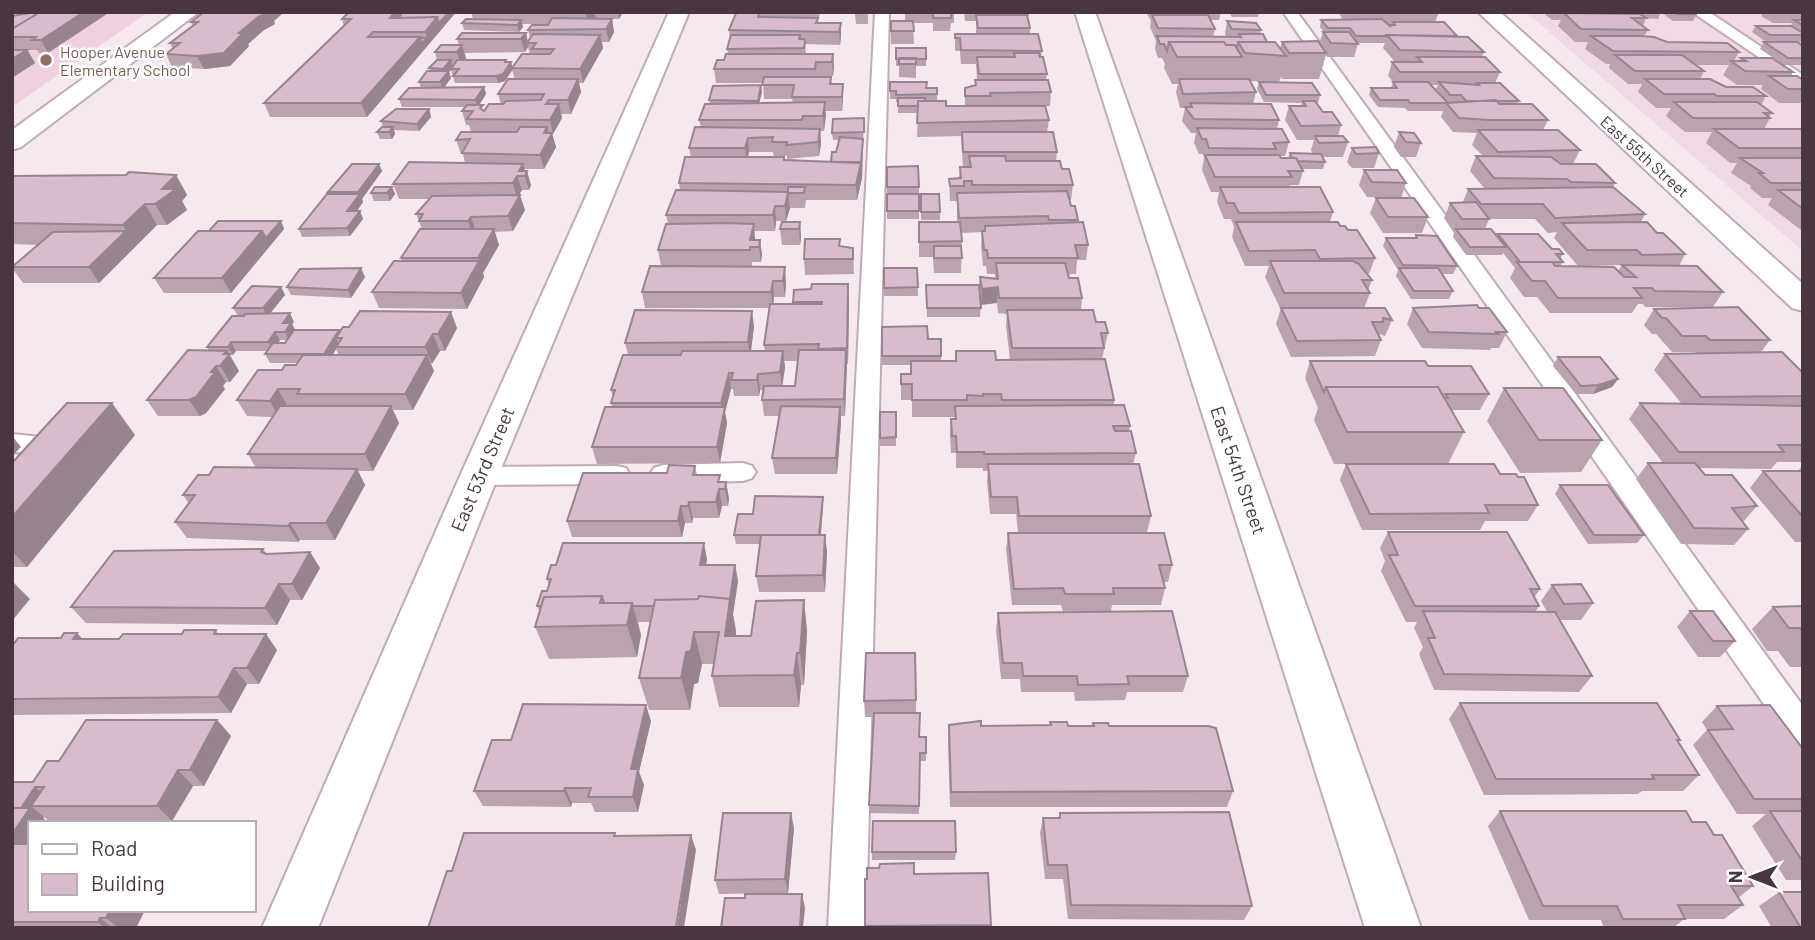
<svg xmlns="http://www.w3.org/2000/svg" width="1815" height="940" font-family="Barlow,sans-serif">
	<rect width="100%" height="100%" fill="#f5e8ef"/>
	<path fill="#eed9e4" d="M 1526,12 L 1803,12 L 1803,251 Z"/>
	<path fill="#f0d0e0" d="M 12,12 L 148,12 L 12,107 Z"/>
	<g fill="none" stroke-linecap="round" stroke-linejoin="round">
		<defs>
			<path id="service" d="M 875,12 L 889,12 L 866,928 L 828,928 Z
				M 1283,12 L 1297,12 L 1803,706 L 1803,748 L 1791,743 Z
				M 1692,12 L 1709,12 L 1803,75 L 1803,87 Z
				M 12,434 L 63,439 L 67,445 L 21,496 L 12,498 L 12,472 L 32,453 L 12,452 Z
				M 743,463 L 752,466 L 756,472 L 752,478 L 743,481 L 663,483 L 654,480 L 650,474 L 654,468 L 663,465 Z
				M 617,466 L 626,468 L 630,475 L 626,482 L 617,484 L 479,485 L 470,483 L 466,476 L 470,469 L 479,467 Z"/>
			<path id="minor" d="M 175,12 L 199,12 L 21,147 L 12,150 L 12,130 Z
				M 669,12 L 689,12 L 498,476 L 318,928 L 262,928 L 460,476 Z
				M 1075,12 L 1095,12 L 1421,928 L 1365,928 Z"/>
			<path id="tertiary" d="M 1478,12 L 1500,12 L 1803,284 L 1803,311 L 1792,308 Z"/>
		</defs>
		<use href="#service" stroke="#c2a9b7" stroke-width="4"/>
		<use href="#minor" stroke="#c2a9b7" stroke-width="4"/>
		<use href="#tertiary" stroke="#c2a9b7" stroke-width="4"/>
		<use href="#service" fill="#fff" fill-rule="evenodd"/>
		<use href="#minor" fill="#fff" fill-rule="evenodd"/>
		<use href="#tertiary" fill="#fff" fill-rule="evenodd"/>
	</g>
	<path fill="#baa2b0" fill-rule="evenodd" d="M 35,12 L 48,53 L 39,53 L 37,50 L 28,50 L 35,63 L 12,78 L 12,16 Z
		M 204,12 L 284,12 L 274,21 L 275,24 L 264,30 L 248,44 L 249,46 L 230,66 L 204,69 L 172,67 L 166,54 L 173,49 L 170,43 L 193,26 L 191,22 Z
		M 456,12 L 367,117 L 270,117 L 264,103 L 344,26 L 342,19 Z
		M 471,12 L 623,12 L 619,19 L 601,19 L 612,19 L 614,32 L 609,42 L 602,42 L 603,48 L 583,83 L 579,83 L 581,92 L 571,114 L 561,114 L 562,118 L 553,134 L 552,134 L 556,147 L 544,169 L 524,169 L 531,185 L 529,190 L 522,190 L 519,195 L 525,210 L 513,231 L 494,232 L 499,245 L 483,273 L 484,277 L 467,309 L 379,308 L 372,292 L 402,261 L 401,258 L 422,229 L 416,214 L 429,199 L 399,199 L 393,184 L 465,163 L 463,154 L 461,154 L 456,140 L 471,132 L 469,125 L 466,125 L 462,111 L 465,107 L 402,107 L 399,99 L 421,88 L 419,82 L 430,71 L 429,68 L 437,60 L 435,52 L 459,45 L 457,39 L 526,33 L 528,42 L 530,38 L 528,30 L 548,24 L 522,24 L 523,27 L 519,32 L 464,30 L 462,23 L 473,19 ZM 528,47 L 530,54 L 512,68 L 511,62 L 465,60 L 466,59 L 465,53 L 525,52 ZM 451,70 L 455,83 L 498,83 L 505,81 L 512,70 L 515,79 L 498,94 L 501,104 L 484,111 L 479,105 L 486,94 L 484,87 L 444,88 L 451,78 L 449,72 Z
		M 735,12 L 820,12 L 818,23 L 841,23 L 841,36 L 840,45 L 805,44 L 806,54 L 833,54 L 834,67 L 833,76 L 817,76 L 817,77 L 831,77 L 832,84 L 843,98 L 842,111 L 825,111 L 824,131 L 820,131 L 821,143 L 819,156 L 787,159 L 787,156 L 774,156 L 773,152 L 749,152 L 748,157 L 831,162 L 836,152 L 839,140 L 833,140 L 832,133 L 864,118 L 862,178 L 857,200 L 806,200 L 805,208 L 790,208 L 786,221 L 776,221 L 775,231 L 754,231 L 755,240 L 760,240 L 762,255 L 761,262 L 752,262 L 752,266 L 661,266 L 658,250 L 668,224 L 666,215 L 680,190 L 679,183 L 691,157 L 689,148 L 701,127 L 699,120 L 710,103 L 709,100 L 762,92 L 759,103 L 793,102 L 792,99 L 764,99 L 763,83 L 716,83 L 714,69 L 724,60 L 728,54 L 727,49 L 730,39 L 729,30 L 735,15 Z
		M 827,12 L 868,12 L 868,24 L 856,24 L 855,14 L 827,14 Z
		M 905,12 L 954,12 L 954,23 L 951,23 L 950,31 L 933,31 L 933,23 L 913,23 L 914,44 L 891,44 L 891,21 L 905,21 Z
		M 964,12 L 1029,12 L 1029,16 L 1027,16 L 1030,28 L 1030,34 L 1042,51 L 1041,57 L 1047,74 L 1046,80 L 1051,92 L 1050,106 L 1046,106 L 1049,120 L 1047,132 L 1057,152 L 1056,161 L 1073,185 L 1071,200 L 1069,200 L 1088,245 L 1086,260 L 1077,260 L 1076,274 L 1068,274 L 1069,278 L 1082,298 L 1081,310 L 1096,322 L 1108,333 L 1102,359 L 1114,400 L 1114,405 L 1130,426 L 1129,431 L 1136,453 L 1133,464 L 1151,516 L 1147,532 L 1018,532 L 1016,514 L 990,514 L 987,481 L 988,471 L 983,471 L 983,468 L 956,468 L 956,453 L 951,453 L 950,435 L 951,419 L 954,419 L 954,417 L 912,417 L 912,400 L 901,400 L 901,374 L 911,374 L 911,365 L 882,365 L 882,327 L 928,339 L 941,339 L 941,361 L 955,361 L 956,351 L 996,360 L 1010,360 L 1006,326 L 1007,314 L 998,313 L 997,303 L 981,304 L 980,317 L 927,317 L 926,285 L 979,285 L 980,277 L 995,278 L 995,274 L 987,274 L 986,266 L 983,266 L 981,246 L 982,232 L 961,233 L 962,241 L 961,273 L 934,273 L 933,257 L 919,257 L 919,222 L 957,222 L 957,201 L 950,201 L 949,179 L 959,178 L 960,167 L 963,167 L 961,136 L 917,137 L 918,113 L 898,113 L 898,102 L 896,102 L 896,99 L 890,99 L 890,82 L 926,88 L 937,88 L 937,101 L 946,106 L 965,106 L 965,88 L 975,85 L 975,80 L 977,80 L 976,64 L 961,64 L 960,51 L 955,51 L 955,34 L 976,34 L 976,21 L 965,21 Z
		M 1146,12 L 1221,12 L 1219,20 L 1211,20 L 1215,29 L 1213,37 L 1226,37 L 1225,34 L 1227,21 L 1261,30 L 1260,34 L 1267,42 L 1280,48 L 1282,42 L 1319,44 L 1323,32 L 1324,32 L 1320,27 L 1321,20 L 1343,20 L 1338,12 L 1439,12 L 1435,22 L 1484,52 L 1482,57 L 1500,72 L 1495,83 L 1519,101 L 1517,104 L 1548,120 L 1543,130 L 1580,150 L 1573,164 L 1615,183 L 1613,187 L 1645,214 L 1641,222 L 1657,233 L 1685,254 L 1679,266 L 1723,292 L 1713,307 L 1645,307 L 1643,304 L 1638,304 L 1632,313 L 1550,313 L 1537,297 L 1524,297 L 1510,278 L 1515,268 L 1503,253 L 1502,255 L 1466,255 L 1453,237 L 1454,233 L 1444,218 L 1450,203 L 1463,202 L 1468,189 L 1485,189 L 1470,171 L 1476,156 L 1483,156 L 1472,145 L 1477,133 L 1453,132 L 1441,117 L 1443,111 L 1408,111 L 1405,108 L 1378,107 L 1369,95 L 1371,88 L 1391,88 L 1393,82 L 1388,76 L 1392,62 L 1395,62 L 1383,48 L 1385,43 L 1357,43 L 1358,44 L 1354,57 L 1327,57 L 1326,55 L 1319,79 L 1282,79 L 1281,77 L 1279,82 L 1320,95 L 1318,103 L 1317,103 L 1323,112 L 1341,125 L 1338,136 L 1348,142 L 1343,157 L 1322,157 L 1325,162 L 1323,169 L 1302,169 L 1303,171 L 1299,185 L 1290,185 L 1289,187 L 1333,212 L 1330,222 L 1348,230 L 1375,258 L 1369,274 L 1367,274 L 1372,280 L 1368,290 L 1370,293 L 1364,308 L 1392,320 L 1385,336 L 1379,334 L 1381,340 L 1375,356 L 1291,357 L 1276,324 L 1281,308 L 1300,308 L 1280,308 L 1265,277 L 1269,266 L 1245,266 L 1232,237 L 1234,227 L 1231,219 L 1224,219 L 1217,202 L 1219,192 L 1211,192 L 1202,170 L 1204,158 L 1203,154 L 1199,154 L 1194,143 L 1196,133 L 1191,133 L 1182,121 L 1185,108 L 1180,108 L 1176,92 L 1178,84 L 1172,84 L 1164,68 L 1165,64 L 1162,58 L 1158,58 L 1155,49 L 1156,41 L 1150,27 L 1151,21 ZM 1250,81 L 1276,82 L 1259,82 L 1257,89 L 1264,102 L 1302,103 L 1301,106 L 1289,106 L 1285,120 L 1297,140 L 1314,140 L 1311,150 L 1313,154 L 1290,153 L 1288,158 L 1281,158 L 1280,156 L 1285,156 L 1289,142 L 1277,129 L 1279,120 L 1253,104 L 1256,92 ZM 1430,85 L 1438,85 L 1436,89 L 1447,102 ZM 1489,219 L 1535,219 L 1548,233 L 1557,232 L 1554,238 L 1578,266 L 1622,265 L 1618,271 L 1560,266 L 1563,262 L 1560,259 L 1563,254 L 1552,249 L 1498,234 L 1497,236 L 1485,229 Z
		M 1229,12 L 1259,12 L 1258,17 L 1232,17 Z
		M 1542,12 L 1693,12 L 1697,14 L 1693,21 L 1673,21 L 1661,12 L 1658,19 L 1645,18 L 1646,18 L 1643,26 L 1648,30 L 1644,36 L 1667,42 L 1739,52 L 1734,61 L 1739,61 L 1741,58 L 1793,72 L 1791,76 L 1803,80 L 1803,103 L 1779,103 L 1761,89 L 1763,85 L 1737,85 L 1723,75 L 1729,65 L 1696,65 L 1704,71 L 1700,79 L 1726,87 L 1766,96 L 1761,105 L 1772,113 L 1769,117 L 1770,118 L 1764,129 L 1803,129 L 1803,230 L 1801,230 L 1768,205 L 1772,198 L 1762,198 L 1750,188 L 1751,186 L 1731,173 L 1737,163 L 1730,163 L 1706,143 L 1712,132 L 1685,132 L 1666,116 L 1671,108 L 1656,108 L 1638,92 L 1642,84 L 1628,84 L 1609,68 L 1610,64 L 1606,64 L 1585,49 L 1588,42 L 1575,42 L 1558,26 L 1561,20 L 1552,20 Z
		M 1763,12 L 1803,12 L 1803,42 L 1797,42 L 1803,46 L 1803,65 L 1784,65 L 1760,49 L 1764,42 L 1766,42 L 1752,32 L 1756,26 L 1791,26 L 1792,23 L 1773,23 L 1761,16 Z
		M 896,48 L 926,48 L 926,66 L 916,66 L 916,78 L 899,77 L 899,66 L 896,66 Z
		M 429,109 L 431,117 L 419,131 L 394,130 L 395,134 L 392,139 L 380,139 L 377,132 L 383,127 L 381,121 Z
		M 1399,132 L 1421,143 L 1416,157 L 1401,157 L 1394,147 Z
		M 1352,148 L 1379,153 L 1374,168 L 1352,168 L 1347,162 Z
		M 379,164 L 382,171 L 362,199 L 363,202 L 357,211 L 360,211 L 363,219 L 350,236 L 302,237 L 299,229 L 329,194 L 328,192 Z
		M 887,167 L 919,187 L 919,219 L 887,219 Z
		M 1364,170 L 1406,183 L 1401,198 L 1367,197 L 1359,185 Z
		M 176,175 L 187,195 L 182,201 L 187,210 L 167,225 L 157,225 L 99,283 L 23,283 L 12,268 L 12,267 L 38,245 L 12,244 L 12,176 Z
		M 392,187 L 395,194 L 390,201 L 374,201 L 371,193 Z
		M 921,194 L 940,212 L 940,220 L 921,220 Z
		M 1376,198 L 1428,217 L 1422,233 L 1383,233 L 1370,213 Z
		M 281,221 L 284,229 L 231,293 L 164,293 L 154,278 L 209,231 Z
		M 800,222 L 801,237 L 800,245 L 782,245 L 780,229 Z
		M 1416,235 L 1457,266 L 1453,274 L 1442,274 L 1453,291 L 1449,299 L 1411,299 L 1396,276 L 1398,270 L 1383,246 L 1386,238 L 1415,238 Z
		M 840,246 L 853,248 L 854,274 L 805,275 L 804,259 Z
		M 650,266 L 786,282 L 785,297 L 774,297 L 773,304 L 794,304 L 794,290 L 849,299 L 848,364 L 846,364 L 845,416 L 841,416 L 841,423 L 837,474 L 775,474 L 772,458 L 779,416 L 764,416 L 762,400 L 763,390 L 760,390 L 759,396 L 734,396 L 733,389 L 731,389 L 725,412 L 727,423 L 720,463 L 597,464 L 592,447 L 612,407 L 611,403 L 613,397 L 611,390 L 628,355 L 625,343 L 754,326 L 751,351 L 765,351 L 764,345 L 770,308 L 645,308 L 642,292 ZM 784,361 L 798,361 L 795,386 L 782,386 L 785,367 Z
		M 884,268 L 917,268 L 918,296 L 884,296 Z
		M 365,277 L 351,298 L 291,295 L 287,287 Z
		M 281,287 L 285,295 L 270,314 L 294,322 L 292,324 L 295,330 L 340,332 L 457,328 L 445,351 L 440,351 L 431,364 L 434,371 L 413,410 L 393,410 L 399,423 L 373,471 L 358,471 L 365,485 L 335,540 L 300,540 L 298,542 L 187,538 L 175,522 L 189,504 L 183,495 L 209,475 L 256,468 L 248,454 L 272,417 L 247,416 L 237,400 L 282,370 L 296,365 L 297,363 L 270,363 L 265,354 L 268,351 L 236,351 L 233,355 L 230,355 L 239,371 L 230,382 L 226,382 L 223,386 L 225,389 L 206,413 L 200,416 L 158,416 L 147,400 L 209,351 L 207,347 L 238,316 L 233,308 ZM 280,340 L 287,340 L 285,343 L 278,343 ZM 336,349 L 339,355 L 333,355 ZM 287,405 L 303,405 L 304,406 L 287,406 Z
		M 1413,308 L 1479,308 L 1507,332 L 1499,348 L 1491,348 L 1490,350 L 1422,348 L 1407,324 Z
		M 1654,309 L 1770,340 L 1761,352 L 1803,373 L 1803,462 L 1777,462 L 1771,469 L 1700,468 L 1705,475 L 1757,506 L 1743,522 L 1748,529 L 1734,545 L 1681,544 L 1636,479 L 1648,463 L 1663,463 L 1629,419 L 1640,403 L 1682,404 L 1654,370 L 1665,354 L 1696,353 L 1695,352 L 1672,352 L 1656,334 L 1652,334 L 1644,325 Z
		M 1558,357 L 1618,379 L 1612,387 L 1593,394 L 1576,394 L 1553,366 Z
		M 1310,361 L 1428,366 L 1489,394 L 1480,410 L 1451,410 L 1464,432 L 1448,464 L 1500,474 L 1538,505 L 1528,521 L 1485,521 L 1480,530 L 1362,530 L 1340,480 L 1346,464 L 1334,464 L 1314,420 L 1318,408 L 1305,378 Z
		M 1504,388 L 1602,440 L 1581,472 L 1520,473 L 1487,421 Z
		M 896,412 L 896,446 L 880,446 L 880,438 Z
		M 135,435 L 27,567 L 12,567 L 12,463 Z
		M 695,466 L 697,475 L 721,482 L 726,482 L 729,499 L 728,506 L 722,506 L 719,518 L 693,518 L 692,523 L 685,523 L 682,537 L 572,537 L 567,521 L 667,473 Z
		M 1802,466 L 1803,466 L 1803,542 L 1795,542 L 1750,488 L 1763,471 L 1798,471 Z
		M 1560,485 L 1644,535 L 1637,543 L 1588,544 L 1555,494 Z
		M 823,497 L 823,506 L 821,535 L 827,551 L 825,592 L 759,592 L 756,576 L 760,544 L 736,544 L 734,535 L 753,514 Z
		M 1388,532 L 1540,589 L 1534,598 L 1539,606 L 1535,612 L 1547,612 L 1541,601 L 1552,585 L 1593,603 L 1581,620 L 1559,620 L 1592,676 L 1579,692 L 1434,690 L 1419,654 L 1423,647 L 1414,628 L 1417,622 L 1406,622 L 1381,571 L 1385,561 L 1380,548 Z
		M 1008,533 L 1172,565 L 1168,582 L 1164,582 L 1165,588 L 1161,605 L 1112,605 L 1111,611 L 1063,611 L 1061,605 L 1012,605 L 1006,549 Z
		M 263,549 L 267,554 L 310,552 L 320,568 L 302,600 L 290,600 L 277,625 L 86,623 L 71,607 Z
		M 707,559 L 706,565 L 735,565 L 738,581 L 733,614 L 736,631 L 736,636 L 751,636 L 804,600 L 807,632 L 804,685 L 801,685 L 799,707 L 719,707 L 712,676 L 713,664 L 702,664 L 698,683 L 694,684 L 690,710 L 649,710 L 639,678 L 651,622 L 638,622 L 641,635 L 637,657 L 549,659 L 535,627 L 540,612 L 537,606 L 547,591 L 549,586 L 547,579 Z
		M 1803,606 L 1803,667 L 1790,667 L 1778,651 L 1767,651 L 1752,629 L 1773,607 Z
		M 1690,611 L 1735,641 L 1720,657 L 1698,657 L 1677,627 Z
		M 998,613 L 1188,676 L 1183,692 L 1127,692 L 1125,700 L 1075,701 L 1074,692 L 1021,692 L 1020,679 L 1001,679 L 996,630 Z
		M 216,630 L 218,634 L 277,650 L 259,684 L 247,684 L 231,713 L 12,715 L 12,646 L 61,638 L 77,633 L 82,639 L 119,639 L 182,634 Z
		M 916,700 L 916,713 L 919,737 L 926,737 L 926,761 L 920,761 L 919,814 L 869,813 L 873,717 L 865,717 L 864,701 Z
		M 1460,703 L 1680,740 L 1678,742 L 1699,775 L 1683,791 L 1642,791 L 1638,794 L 1484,795 L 1449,719 Z
		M 1717,706 L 1803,749 L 1803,880 L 1786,880 L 1752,826 L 1766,814 L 1737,814 L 1693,745 L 1707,730 L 1702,722 Z
		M 217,720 L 231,736 L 204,786 L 193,786 L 172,821 L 49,821 L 44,817 L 43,818 L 48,823 L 30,823 L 30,910 L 145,910 L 136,928 L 12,928 L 12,782 L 33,782 L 59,761 Z
		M 651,721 L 639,772 L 644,785 L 638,812 L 595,812 L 591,803 L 572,803 L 571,807 L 483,806 L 474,791 L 511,740 Z
		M 1050,722 L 1068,726 L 1092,726 L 1093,723 L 1109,726 L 1233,791 L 1227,807 L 950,807 L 948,741 L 949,725 L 1050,725 Z
		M 1500,811 L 1692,822 L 1714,835 L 1753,886 L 1738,898 L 1743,905 L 1724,919 L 1684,919 L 1673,928 L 1604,928 L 1601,920 L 1529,920 L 1488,826 Z
		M 1060,813 L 1252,906 L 1244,920 L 1068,919 L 1063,879 L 1045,879 L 1040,833 L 1043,818 L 1058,818 Z
		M 794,828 L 788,893 L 719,894 L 715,880 Z
		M 872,852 L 956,852 L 955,860 L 872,860 Z
		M 914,874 L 991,925 L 991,928 L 865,928 L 865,879 Z
		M 1779,892 L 1803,928 L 1772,928 L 1759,906 Z"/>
	<path fill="#978490" d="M 84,12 L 110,12 L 48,53 L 41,40 Z
		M 265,12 L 284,12 L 274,21 L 275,24 L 264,30 L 248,44 L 249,46 L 230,66 L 204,69 L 197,56 L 239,33 Z
		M 395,12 L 412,12 L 401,24 L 390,18 Z
		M 449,12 L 456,12 L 441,30 L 439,23 Z
		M 585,12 L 594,12 L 596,19 L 588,24 Z
		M 618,12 L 623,12 L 619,19 Z
		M 437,17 L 441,30 L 367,117 L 361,103 L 420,37 L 427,38 L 425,32 Z
		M 612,19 L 614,32 L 609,42 L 606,29 Z
		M 521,20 L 523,27 L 519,32 L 517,25 Z
		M 841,23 L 841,36 L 840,45 L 839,32 Z
		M 526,33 L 528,43 L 527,43 L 528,47 L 525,52 L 521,39 Z
		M 600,35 L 603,48 L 583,83 L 580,69 Z
		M 462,45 L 466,59 L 461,66 L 457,52 Z
		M 27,50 L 35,63 L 12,78 L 12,59 Z
		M 833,54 L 834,67 L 833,76 L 832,62 Z
		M 451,60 L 453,67 L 449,72 L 451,78 L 443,89 L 440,82 L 445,75 L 443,69 Z
		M 506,60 L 508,66 L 511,62 L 513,69 L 505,81 L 498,83 L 496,76 Z
		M 578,79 L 581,92 L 571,114 L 568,100 Z
		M 843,84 L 843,98 L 842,111 L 842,97 Z
		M 761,85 L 762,92 L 758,108 L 758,101 Z
		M 484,87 L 486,94 L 478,107 L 475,100 Z
		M 825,102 L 826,116 L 824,131 L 823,116 Z
		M 559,104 L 562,118 L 553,134 L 550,120 Z
		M 429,109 L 431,117 L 419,131 L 417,124 Z
		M 393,127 L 395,134 L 392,139 L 389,132 Z
		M 547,127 L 550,137 L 552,133 L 556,147 L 544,169 L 540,155 L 544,133 Z
		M 820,129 L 821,143 L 819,156 L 818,142 Z
		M 748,138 L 749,152 L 747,162 L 745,148 Z
		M 863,139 L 862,178 L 857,200 L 856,185 L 861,164 Z
		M 379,164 L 382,171 L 362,199 L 363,202 L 351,219 L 347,211 L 359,195 L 358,192 Z
		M 523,164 L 526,174 L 527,171 L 531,185 L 529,190 L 525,176 L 519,171 Z
		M 176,175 L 187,195 L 182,201 L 187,210 L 167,225 L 155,204 L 162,189 Z
		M 517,176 L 522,190 L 517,198 L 513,183 Z
		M 392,187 L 395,194 L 390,201 L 387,193 Z
		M 788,193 L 790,208 L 786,221 L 785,206 Z
		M 520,195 L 525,210 L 513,231 L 508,216 Z
		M 145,204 L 157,225 L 99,283 L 89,267 L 126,231 L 123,225 Z
		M 775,206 L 776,221 L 775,231 L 773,215 Z
		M 360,211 L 363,219 L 350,236 L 347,228 Z
		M 471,217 L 476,232 L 473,237 L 468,221 Z
		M 281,221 L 284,229 L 231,293 L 222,278 L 262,231 Z
		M 800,222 L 801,237 L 800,245 L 799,229 Z
		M 754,224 L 755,240 L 750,240 Z
		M 494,229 L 499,245 L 483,273 L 484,277 L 467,309 L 461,293 L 479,262 L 478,258 Z
		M 760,240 L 762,255 L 761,262 L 759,247 Z
		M 785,267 L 786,282 L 785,297 L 783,281 Z
		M 361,268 L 365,277 L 351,298 L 348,290 Z
		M 773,281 L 774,297 L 773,308 L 771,292 Z
		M 848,284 L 849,299 L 848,364 L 847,348 Z
		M 281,287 L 285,295 L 267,317 L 263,308 Z
		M 998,287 L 997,303 L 981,305 L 982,289 Z
		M 752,311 L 754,326 L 750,358 L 748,342 Z
		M 451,312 L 457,328 L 445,351 L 438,334 Z
		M 290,313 L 294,322 L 292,324 L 296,331 L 289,340 L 285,332 L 283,323 Z
		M 339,330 L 343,338 L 336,338 L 339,344 L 336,347 L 336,349 L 328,362 L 324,354 Z
		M 275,332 L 280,340 L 273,351 L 268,342 Z
		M 433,334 L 440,351 L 432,364 L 425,347 Z
		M 231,342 L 236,351 L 233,355 L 228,347 Z
		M 846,350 L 847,367 L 845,416 L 844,399 Z
		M 227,351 L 239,371 L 230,382 L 220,366 L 224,354 Z
		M 783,351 L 785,367 L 782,388 L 780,372 Z
		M 427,355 L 434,371 L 413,410 L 405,394 Z
		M 216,366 L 226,382 L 223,386 L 225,389 L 206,413 L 200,416 L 189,400 Z
		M 729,373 L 731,389 L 725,412 L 727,423 L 720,463 L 717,447 L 723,417 L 721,403 Z
		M 758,374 L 760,390 L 759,396 L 757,380 Z
		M 1618,379 L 1612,387 L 1593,394 L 1598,385 Z
		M 278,389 L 287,405 L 279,418 L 270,401 Z
		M 112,403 L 135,435 L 27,567 L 12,551 L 12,517 Z
		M 391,406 L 399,423 L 373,471 L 365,454 Z
		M 840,407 L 841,423 L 837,474 L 836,458 Z
		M 12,436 L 21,447 L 12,456 Z
		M 357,469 L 365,485 L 335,540 L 326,523 Z
		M 726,482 L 729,499 L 728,506 L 725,489 Z
		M 719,489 L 722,506 L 719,518 L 716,502 Z
		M 823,497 L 823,506 L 820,544 L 819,536 Z
		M 689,502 L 693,518 L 692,523 L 688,506 Z
		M 681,506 L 685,523 L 682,537 L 678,521 Z
		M 290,523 L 300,540 L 298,542 L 288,526 Z
		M 825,535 L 827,551 L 825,592 L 823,575 Z
		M 704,543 L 707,559 L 703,581 L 700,565 Z
		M 310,552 L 320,568 L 302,600 L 292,584 Z
		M 735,565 L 738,581 L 733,614 L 736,631 L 732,668 L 725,636 Z
		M 14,583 L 30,599 L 12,621 L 12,585 Z
		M 279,584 L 290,600 L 277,625 L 265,608 Z
		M 804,600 L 807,632 L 804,685 L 800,653 Z
		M 632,603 L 641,635 L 637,657 L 627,625 Z
		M 694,632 L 702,664 L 698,683 L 694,684 L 690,710 L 681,678 L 686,652 Z
		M 77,633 L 92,649 L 73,639 Z
		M 266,634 L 277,650 L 259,684 L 247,668 Z
		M 797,653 L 801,685 L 799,707 L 794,675 Z
		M 234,668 L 247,684 L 231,713 L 218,697 Z
		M 646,705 L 651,721 L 639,772 L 644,785 L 638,812 L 633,797 L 631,769 Z
		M 217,720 L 231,736 L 204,786 L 190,770 Z
		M 178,770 L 193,786 L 172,821 L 157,806 Z
		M 35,787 L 53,802 L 31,806 L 44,817 L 43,818 L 48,823 L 30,823 L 30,862 L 12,848 L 12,834 L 19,811 Z
		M 565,788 L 572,803 L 571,807 L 564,791 Z
		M 791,813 L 794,828 L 788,893 L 785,879 Z
		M 691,835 L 696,850 L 684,928 L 677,928 Z
		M 802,894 L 805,908 L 803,928 L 800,928 Z
		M 110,910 L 145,910 L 136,928 L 119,928 L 106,918 Z
		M 100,918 L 113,928 L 105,928 L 98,922 Z"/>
	<path fill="#d8bccd" stroke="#978490" stroke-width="2" d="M 35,12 L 40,12 L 12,29 L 12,16 Z
		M 40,12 L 84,12 L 41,40 L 32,40 L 36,37 L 12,37 L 12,29 Z
		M 204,12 L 268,12 L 258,17 L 239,33 L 243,33 L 224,53 L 197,56 L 166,54 L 180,43 L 170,43 L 198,22 L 191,22 Z
		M 349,12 L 395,12 L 390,18 L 437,17 L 425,32 L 373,32 L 368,37 L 420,37 L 361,103 L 264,103 L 351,19 L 342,19 Z
		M 403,12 L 449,12 L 439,23 L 437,17 L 398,18 Z
		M 1674,12 L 1693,12 L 1697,14 L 1676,14 Z
		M 736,13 L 759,13 L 758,17 L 818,18 L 816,23 L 841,23 L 839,32 L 729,30 Z
		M 933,13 L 951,13 L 951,18 L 933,18 Z
		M 1564,13 L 1640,14 L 1646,18 L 1632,18 L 1648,30 L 1581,29 Z
		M 976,15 L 1027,15 L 1030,28 L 978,28 Z
		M 1152,15 L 1208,15 L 1215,29 L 1158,28 Z
		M 552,18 L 612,19 L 606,29 L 528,30 L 532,25 L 548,25 Z
		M 466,19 L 521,20 L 517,25 L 462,23 Z
		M 1382,19 L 1391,27 L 1389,25 L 1395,25 L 1393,22 L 1444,22 L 1457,36 L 1387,35 L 1388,36 L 1356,36 L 1350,28 L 1328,28 L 1321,20 Z
		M 1794,20 L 1803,20 L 1803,25 Z
		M 891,21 L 913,21 L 914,31 L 891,31 Z
		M 1227,21 L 1256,23 L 1261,30 L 1232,29 Z
		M 1756,26 L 1791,26 L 1803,33 L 1803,35 L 1770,35 Z
		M 1323,32 L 1349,32 L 1358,44 L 1331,43 Z
		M 462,33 L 526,33 L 521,39 L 457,39 Z
		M 533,34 L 600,35 L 580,69 L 512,68 L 522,54 L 550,54 L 554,49 L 532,49 L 536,43 L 527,43 Z
		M 955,34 L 1038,34 L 1042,51 L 961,50 L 960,38 L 955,38 Z
		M 1239,34 L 1263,34 L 1267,42 L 1238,42 L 1237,49 L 1235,45 L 1226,45 L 1224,42 L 1169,42 L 1167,51 L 1164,44 L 1160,44 L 1157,36 L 1241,37 Z
		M 731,35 L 800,35 L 799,39 L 804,39 L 805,42 L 804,48 L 727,49 Z
		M 1387,35 L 1468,37 L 1484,52 L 1400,50 Z
		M 1591,36 L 1640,36 L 1654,37 L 1667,42 L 1727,43 L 1739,52 L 1613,51 Z
		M 420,38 L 427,38 L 422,43 Z
		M 1318,41 L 1326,53 L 1289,53 L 1282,42 Z
		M 1169,42 L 1224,42 L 1226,45 L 1235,45 L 1242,57 L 1177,57 Z
		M 1238,42 L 1275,42 L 1286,56 L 1245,53 Z
		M 1764,42 L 1797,42 L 1803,46 L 1803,58 L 1788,58 Z
		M 441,45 L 462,45 L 457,52 L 435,52 Z
		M 896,48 L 926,48 L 926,59 L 896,59 Z
		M 12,50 L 27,50 L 12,59 Z
		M 1014,53 L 1039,53 L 1040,57 L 1043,57 L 1047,74 L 979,74 L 977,57 L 1015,57 Z
		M 726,54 L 833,54 L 832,62 L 816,62 L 815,69 L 714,69 L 717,60 L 724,60 Z
		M 1615,55 L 1682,55 L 1704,71 L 1635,71 Z
		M 1417,57 L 1485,57 L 1500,72 L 1400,72 L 1392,62 L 1422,62 Z
		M 899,58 L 916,58 L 916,64 L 899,64 Z
		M 1741,58 L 1772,58 L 1793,72 L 1745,71 L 1731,61 L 1746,61 Z
		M 437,60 L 451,60 L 443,69 L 429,68 Z
		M 457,60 L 506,60 L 505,62 L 511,62 L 503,74 L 496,76 L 453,76 L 459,69 L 451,69 Z
		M 427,71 L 449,71 L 440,82 L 419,82 Z
		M 1769,76 L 1797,76 L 1803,80 L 1803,89 L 1788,89 Z
		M 764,77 L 831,77 L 830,84 L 843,84 L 842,97 L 792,97 L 794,85 L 762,85 Z
		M 508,79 L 578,79 L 568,100 L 549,100 L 546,104 L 559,104 L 550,120 L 467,119 L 473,111 L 462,111 L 467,105 L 483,105 L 480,108 L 484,111 L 489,104 L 503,104 L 506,101 L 541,100 L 544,94 L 498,94 Z
		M 1179,79 L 1249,79 L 1256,92 L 1183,94 Z
		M 1645,79 L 1710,79 L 1726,87 L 1753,87 L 1766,96 L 1717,96 L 1714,94 L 1664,94 Z
		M 975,80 L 1048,80 L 1051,92 L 990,93 L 991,96 L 965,96 L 965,88 L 976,85 Z
		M 890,82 L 927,82 L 926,88 L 937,88 L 937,94 L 896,95 L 896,91 L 890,91 Z
		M 1259,82 L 1312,83 L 1320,95 L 1266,95 Z
		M 1393,82 L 1428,82 L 1448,103 L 1410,103 L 1408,100 L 1380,100 L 1371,88 L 1397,88 Z
		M 1439,82 L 1479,85 L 1477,83 L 1500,83 L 1519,101 L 1466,101 L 1461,95 L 1450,95 Z
		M 761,85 L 758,101 L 709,100 L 713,86 Z
		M 484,87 L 475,100 L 399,99 L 409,88 Z
		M 898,98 L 925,98 L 925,101 L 918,101 L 918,106 L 898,106 Z
		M 1496,100 L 1499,104 L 1532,104 L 1548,120 L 1490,120 L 1459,118 L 1446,103 Z
		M 918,101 L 946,101 L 946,106 L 1045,106 L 1049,120 L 917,123 Z
		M 1303,101 L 1315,101 L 1323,112 L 1332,112 L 1341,125 L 1301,126 L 1289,106 L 1306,106 Z
		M 825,102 L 823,116 L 803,116 L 802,120 L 699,120 L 705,104 Z
		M 1674,102 L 1757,102 L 1772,113 L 1764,113 L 1770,118 L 1693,118 Z
		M 1190,103 L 1271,104 L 1279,120 L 1194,119 L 1185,107 L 1192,107 Z
		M 396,109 L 429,109 L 417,124 L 381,121 Z
		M 864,118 L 864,132 L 832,133 L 833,119 Z
		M 382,127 L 393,127 L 389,132 L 377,132 Z
		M 520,127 L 547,127 L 544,133 L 552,133 L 540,155 L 462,153 L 470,139 L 456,140 L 461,132 L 517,132 Z
		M 695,127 L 820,129 L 818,142 L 786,145 L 787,142 L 772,142 L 773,137 L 748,138 L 745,148 L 689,148 Z
		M 1197,128 L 1282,129 L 1289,142 L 1273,143 L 1276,149 L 1209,148 L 1206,139 L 1202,139 Z
		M 1714,129 L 1803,129 L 1803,148 L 1739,148 Z
		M 1478,130 L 1558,130 L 1580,150 L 1498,152 Z
		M 962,132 L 1053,132 L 1057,152 L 963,152 Z
		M 1399,132 L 1414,133 L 1421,143 L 1406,142 Z
		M 1315,136 L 1343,136 L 1348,142 L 1319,143 Z
		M 840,137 L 863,139 L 861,162 L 831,162 L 832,152 L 836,152 Z
		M 1376,147 L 1379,153 L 1356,154 L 1352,148 Z
		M 1290,153 L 1321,154 L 1325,162 L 1298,161 L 1296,158 L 1292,158 Z
		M 1205,155 L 1279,155 L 1281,158 L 1296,158 L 1303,171 L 1288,171 L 1292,177 L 1215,177 Z
		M 969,156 L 1005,156 L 1006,161 L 1060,161 L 1062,169 L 1069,169 L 1073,185 L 972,185 L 972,181 L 964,181 L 964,186 L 950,186 L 949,179 L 961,178 L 960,167 L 971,167 Z
		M 1476,156 L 1551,157 L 1561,164 L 1596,164 L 1615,183 L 1571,182 L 1567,179 L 1494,178 Z
		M 685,157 L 784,157 L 784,160 L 861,163 L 856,185 L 679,183 Z
		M 1740,158 L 1803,158 L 1803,183 L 1771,183 L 1759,173 L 1763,173 Z
		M 409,162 L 523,164 L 519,171 L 527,171 L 525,176 L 517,176 L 513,183 L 393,184 Z
		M 352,164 L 379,164 L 358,192 L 328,192 Z
		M 918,166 L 919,187 L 887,187 L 887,167 Z
		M 1364,170 L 1397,170 L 1406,183 L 1372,182 Z
		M 129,172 L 176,175 L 162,189 L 176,189 L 155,204 L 145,204 L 123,225 L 12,223 L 12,176 L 126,175 Z
		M 375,187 L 392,187 L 387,193 L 371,193 Z
		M 788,187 L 805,187 L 804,193 L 788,193 L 785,206 L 775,206 L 773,215 L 666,215 L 676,190 L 788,192 Z
		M 1220,187 L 1320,187 L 1333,212 L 1239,213 L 1234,203 L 1227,203 Z
		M 1613,187 L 1645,214 L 1555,218 L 1543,204 L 1481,204 L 1468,189 Z
		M 1778,190 L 1803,190 L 1803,209 Z
		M 1067,191 L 1071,206 L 1075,206 L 1078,220 L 1049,220 L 1048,216 L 959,218 L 957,193 Z
		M 327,194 L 360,194 L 347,211 L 360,211 L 347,228 L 299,229 Z
		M 887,194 L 919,194 L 919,211 L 887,211 Z
		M 921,194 L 939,194 L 940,212 L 921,212 Z
		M 520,195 L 508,216 L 471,217 L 468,221 L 419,221 L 423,214 L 416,214 L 432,196 Z
		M 1376,198 L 1414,198 L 1428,217 L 1388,217 Z
		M 1476,202 L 1489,219 L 1462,219 L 1450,203 Z
		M 218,221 L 281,221 L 266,238 L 262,231 L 209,231 Z
		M 782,222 L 800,222 L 799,229 L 780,229 Z
		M 919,222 L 960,222 L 962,241 L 919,242 Z
		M 1083,222 L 1088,245 L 1075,245 L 1078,258 L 988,258 L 987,250 L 984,250 L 982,231 L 985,231 L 985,226 Z
		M 1236,222 L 1338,222 L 1340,226 L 1345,226 L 1348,230 L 1357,230 L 1375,258 L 1320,259 L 1315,250 L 1249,251 Z
		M 1647,222 L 1657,233 L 1663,233 L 1685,254 L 1642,255 L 1637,250 L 1587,250 L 1562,223 Z
		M 727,223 L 754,224 L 750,240 L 760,240 L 759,247 L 750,247 L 750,250 L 658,250 L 666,224 Z
		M 420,229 L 494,229 L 478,258 L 401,258 Z
		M 1456,229 L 1491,229 L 1506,247 L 1470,247 Z
		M 126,231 L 89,267 L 12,267 L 53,232 Z
		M 198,231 L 262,231 L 222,278 L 154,278 Z
		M 1498,234 L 1538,234 L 1552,249 L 1559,249 L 1563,254 L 1556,254 L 1563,262 L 1520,262 Z
		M 1416,235 L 1437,236 L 1457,266 L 1403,265 L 1386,238 L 1417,238 Z
		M 805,239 L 840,239 L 839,246 L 853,248 L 853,259 L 804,259 Z
		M 934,246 L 961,246 L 962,258 L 934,258 Z
		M 394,261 L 479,261 L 461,293 L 372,292 Z
		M 1270,261 L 1353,261 L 1359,264 L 1372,280 L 1362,280 L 1370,293 L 1284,293 Z
		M 1517,262 L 1552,262 L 1555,266 L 1614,267 L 1624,277 L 1636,277 L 1622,265 L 1697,266 L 1723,292 L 1655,291 L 1652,288 L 1634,288 L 1642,298 L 1558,298 L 1545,281 L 1532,281 Z
		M 996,263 L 1065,263 L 1069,278 L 1078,278 L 1082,298 L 999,298 L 998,287 L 982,289 L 980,277 L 998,279 Z
		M 650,266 L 785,267 L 783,281 L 773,281 L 771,292 L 642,292 Z
		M 361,268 L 348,290 L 287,287 L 300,269 Z
		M 884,268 L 917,268 L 918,287 L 884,288 Z
		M 1399,268 L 1438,268 L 1453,291 L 1414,291 Z
		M 812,284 L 848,284 L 847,348 L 818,349 L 819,344 L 764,345 L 770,304 L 822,304 L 822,302 L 793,302 L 794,290 L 811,289 Z
		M 926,285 L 979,285 L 981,308 L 927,308 Z
		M 252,286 L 281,287 L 263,308 L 233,308 Z
		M 1477,305 L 1479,308 L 1489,308 L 1507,332 L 1496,332 L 1498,334 L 1429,332 L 1413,308 Z
		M 1738,307 L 1770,340 L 1710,340 L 1706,336 L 1682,336 L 1666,318 L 1662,318 L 1654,309 Z
		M 1281,308 L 1385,308 L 1392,320 L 1383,318 L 1383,322 L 1372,322 L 1381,340 L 1297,341 Z
		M 635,310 L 752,311 L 748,342 L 625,343 Z
		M 1007,310 L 1093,310 L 1096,322 L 1105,322 L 1108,333 L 1101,333 L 1104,348 L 1012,348 Z
		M 360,311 L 451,312 L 438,334 L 433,334 L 425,347 L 336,347 L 342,338 L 336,338 L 343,327 L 349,327 Z
		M 290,313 L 283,323 L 291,323 L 285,332 L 275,332 L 268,342 L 231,342 L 228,347 L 207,347 L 232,316 L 244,316 L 245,314 Z
		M 927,326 L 928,339 L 941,339 L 941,356 L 882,356 L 882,327 Z
		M 294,330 L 339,330 L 324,354 L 265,354 L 273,343 L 285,343 Z
		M 188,350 L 227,351 L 224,354 L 230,354 L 220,366 L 216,366 L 211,372 L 215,372 L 196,397 L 189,400 L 147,400 Z
		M 799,350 L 846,350 L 844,399 L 762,400 L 764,386 L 795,386 Z
		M 682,351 L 783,351 L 780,372 L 758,374 L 757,380 L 731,380 L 733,373 L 729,373 L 721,403 L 611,403 L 615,390 L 611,390 L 623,355 L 681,355 Z
		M 956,351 L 995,351 L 996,360 L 1105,359 L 1114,400 L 1002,400 L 1001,394 L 983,394 L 983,396 L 967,395 L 967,400 L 912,400 L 912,384 L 901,384 L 901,374 L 911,374 L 911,361 L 956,361 Z
		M 1782,352 L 1803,373 L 1803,396 L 1701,397 L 1665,354 Z
		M 303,355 L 427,355 L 405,394 L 297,394 L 300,389 L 278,389 L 270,401 L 237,400 L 258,370 L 282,370 L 285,365 L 296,365 Z
		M 1558,357 L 1600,357 L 1618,379 L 1598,385 L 1581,386 Z
		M 1310,361 L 1425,361 L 1428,366 L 1471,366 L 1489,394 L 1445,394 L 1448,398 L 1444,398 L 1438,387 L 1326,387 L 1324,392 Z
		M 1326,387 L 1438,387 L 1464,432 L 1347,432 Z
		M 1504,388 L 1563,388 L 1602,440 L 1539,440 Z
		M 67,403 L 112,403 L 12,517 L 12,463 Z
		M 1640,403 L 1803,406 L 1803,445 L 1778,445 L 1784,452 L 1679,452 Z
		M 1124,405 L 1130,426 L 1113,426 L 1115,431 L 1131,431 L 1136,453 L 984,454 L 984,452 L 957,452 L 956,436 L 952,436 L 951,419 L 956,419 L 955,406 Z
		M 280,406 L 391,406 L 365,454 L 248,454 Z
		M 781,406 L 840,407 L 836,458 L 772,458 Z
		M 605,407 L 725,407 L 717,447 L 592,447 Z
		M 880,412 L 896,412 L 896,437 L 880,438 Z
		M 1648,463 L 1695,463 L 1705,475 L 1732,475 L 1757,506 L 1732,508 L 1748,529 L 1694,528 Z
		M 988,464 L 1139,464 L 1151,516 L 1019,516 L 1017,497 L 991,497 Z
		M 1346,464 L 1494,464 L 1500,474 L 1516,474 L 1518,477 L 1524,477 L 1538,505 L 1485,505 L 1489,513 L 1370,514 Z
		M 669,465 L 695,466 L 693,475 L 720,475 L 718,482 L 726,482 L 725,489 L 719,489 L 716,502 L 689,502 L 688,506 L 681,506 L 678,521 L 567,521 L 583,473 L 667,473 Z
		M 214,467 L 357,469 L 326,523 L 290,523 L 288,526 L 175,522 L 195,495 L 183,495 L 198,475 L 209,475 Z
		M 1763,471 L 1803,471 L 1803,517 Z
		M 1560,485 L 1608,485 L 1644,535 L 1594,535 Z
		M 755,496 L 823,497 L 819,535 L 734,535 L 738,514 L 753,514 Z
		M 1388,532 L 1507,532 L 1540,589 L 1530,589 L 1539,606 L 1415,606 L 1389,555 L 1398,555 Z
		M 1008,533 L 1164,533 L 1172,565 L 1159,565 L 1165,588 L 1113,588 L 1114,594 L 1065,594 L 1063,588 L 1014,589 Z
		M 761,535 L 825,535 L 823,575 L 756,576 Z
		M 563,543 L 704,543 L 700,565 L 735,565 L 730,599 L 699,596 L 698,599 L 655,600 L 654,606 L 633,606 L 632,603 L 604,603 L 602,596 L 544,597 L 541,606 L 537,606 L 542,591 L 547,591 L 551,579 L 547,579 L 551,565 L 556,565 Z
		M 263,549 L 261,552 L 266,554 L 310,552 L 292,584 L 279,584 L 265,608 L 71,607 L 114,551 Z
		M 1581,584 L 1593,603 L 1564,604 L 1552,585 Z
		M 602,596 L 600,603 L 632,603 L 627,625 L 535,627 L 544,597 Z
		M 699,596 L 730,599 L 725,636 L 751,636 L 756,601 L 804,600 L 800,653 L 797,653 L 794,675 L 712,676 L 719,632 L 694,632 L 691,651 L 686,652 L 681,678 L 639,678 L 655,600 L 698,599 Z
		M 1803,606 L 1803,631 L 1800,628 L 1789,628 L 1773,607 Z
		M 1172,611 L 1188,676 L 1127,676 L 1129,684 L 1078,685 L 1077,676 L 1023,676 L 1022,663 L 1003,663 L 998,613 Z
		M 1423,611 L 1555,612 L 1592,676 L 1444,674 L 1428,638 L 1435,638 Z
		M 1690,611 L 1713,611 L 1735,641 L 1713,641 Z
		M 184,630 L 216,630 L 214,634 L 266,634 L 247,668 L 234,668 L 218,697 L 12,699 L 12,646 L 18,638 L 61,638 L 64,633 L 77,633 L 73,639 L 119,639 L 123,634 L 182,634 Z
		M 866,653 L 915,653 L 916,700 L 864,701 Z
		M 1460,703 L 1657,703 L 1680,740 L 1677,740 L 1699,775 L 1652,775 L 1654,779 L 1496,779 Z
		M 523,704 L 646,705 L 631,769 L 638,769 L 633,797 L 588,797 L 591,788 L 565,788 L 564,791 L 474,791 L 492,740 L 511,740 Z
		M 1770,705 L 1803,749 L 1803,799 L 1754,799 L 1708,730 L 1733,729 L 1717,706 Z
		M 874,713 L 920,713 L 919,737 L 926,737 L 926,753 L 920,753 L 919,806 L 869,805 Z
		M 86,720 L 217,720 L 190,770 L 178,770 L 157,806 L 31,806 L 44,787 L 35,787 L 21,808 L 12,808 L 12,782 L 33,782 L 47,761 L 59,761 Z
		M 981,721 L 981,726 L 1051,725 L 1050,722 L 1067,722 L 1068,726 L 1094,726 L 1093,723 L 1108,723 L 1109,726 L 1208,726 L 1216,728 L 1233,791 L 951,792 L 949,725 Z
		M 12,808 L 30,808 L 12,834 Z
		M 1500,811 L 1686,811 L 1692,822 L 1706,822 L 1714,835 L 1722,835 L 1753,886 L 1731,886 L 1743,905 L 1678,905 L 1685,919 L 1623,919 L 1617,906 L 1543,906 Z
		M 1770,811 L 1803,811 L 1803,862 Z
		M 1229,812 L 1252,906 L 1071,905 L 1067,865 L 1048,865 L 1043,818 L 1060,818 L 1060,813 Z
		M 723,813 L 791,813 L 785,879 L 715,880 Z
		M 873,821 L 955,821 L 956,852 L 872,852 Z
		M 464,833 L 615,833 L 614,836 L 691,835 L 676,927 L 428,928 L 447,871 L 452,871 Z
		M 12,844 L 30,844 L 30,910 L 110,910 L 106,918 L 100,918 L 98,922 L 12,922 Z
		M 914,863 L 914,874 L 988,873 L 991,925 L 865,926 L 865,879 L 867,879 L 867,868 L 879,868 L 880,864 Z
		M 1779,892 L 1803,892 L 1803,928 L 1801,928 Z
		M 745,894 L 802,894 L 800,928 L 721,928 L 725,898 L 745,898 Z"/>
	<circle fill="#8d6e63" stroke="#fff" stroke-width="2.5" cx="46" cy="60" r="7"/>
	<g text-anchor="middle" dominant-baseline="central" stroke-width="5" stroke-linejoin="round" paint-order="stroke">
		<g font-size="16" fill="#785e54" stroke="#fff" text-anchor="start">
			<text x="60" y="51">Hooper Avenue<tspan x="60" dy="18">Elementary School</tspan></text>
		</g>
		<g font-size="16" fill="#4a3542" stroke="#fff">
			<text transform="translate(1645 156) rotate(42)">East 55th Street</text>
		</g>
		<g font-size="19" fill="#4a3542" stroke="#fff">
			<text transform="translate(482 469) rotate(-67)">East 53rd Street</text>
			<text transform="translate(1239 470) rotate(71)">East 54th Street</text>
		</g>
	</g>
	<rect width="1815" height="940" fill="none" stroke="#4a3542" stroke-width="28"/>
	<rect x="28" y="821" width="228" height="91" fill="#ffffff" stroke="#b7aeb3" stroke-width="2"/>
	<rect x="42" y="844" width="35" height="10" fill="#ffffff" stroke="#b7aeb3" stroke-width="2"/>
	<text x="91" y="856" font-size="21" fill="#4a3542">Road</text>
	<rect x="42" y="874" width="35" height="21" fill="#d8bccd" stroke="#b7aeb3" stroke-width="2"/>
	<text x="91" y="891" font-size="21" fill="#4a3542">Building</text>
	<g transform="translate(1752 877) rotate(270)" stroke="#ffffff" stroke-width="5" paint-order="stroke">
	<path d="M0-5L12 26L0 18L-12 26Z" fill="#4a3542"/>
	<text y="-10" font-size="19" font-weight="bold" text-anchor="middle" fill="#4a3542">N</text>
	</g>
</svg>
